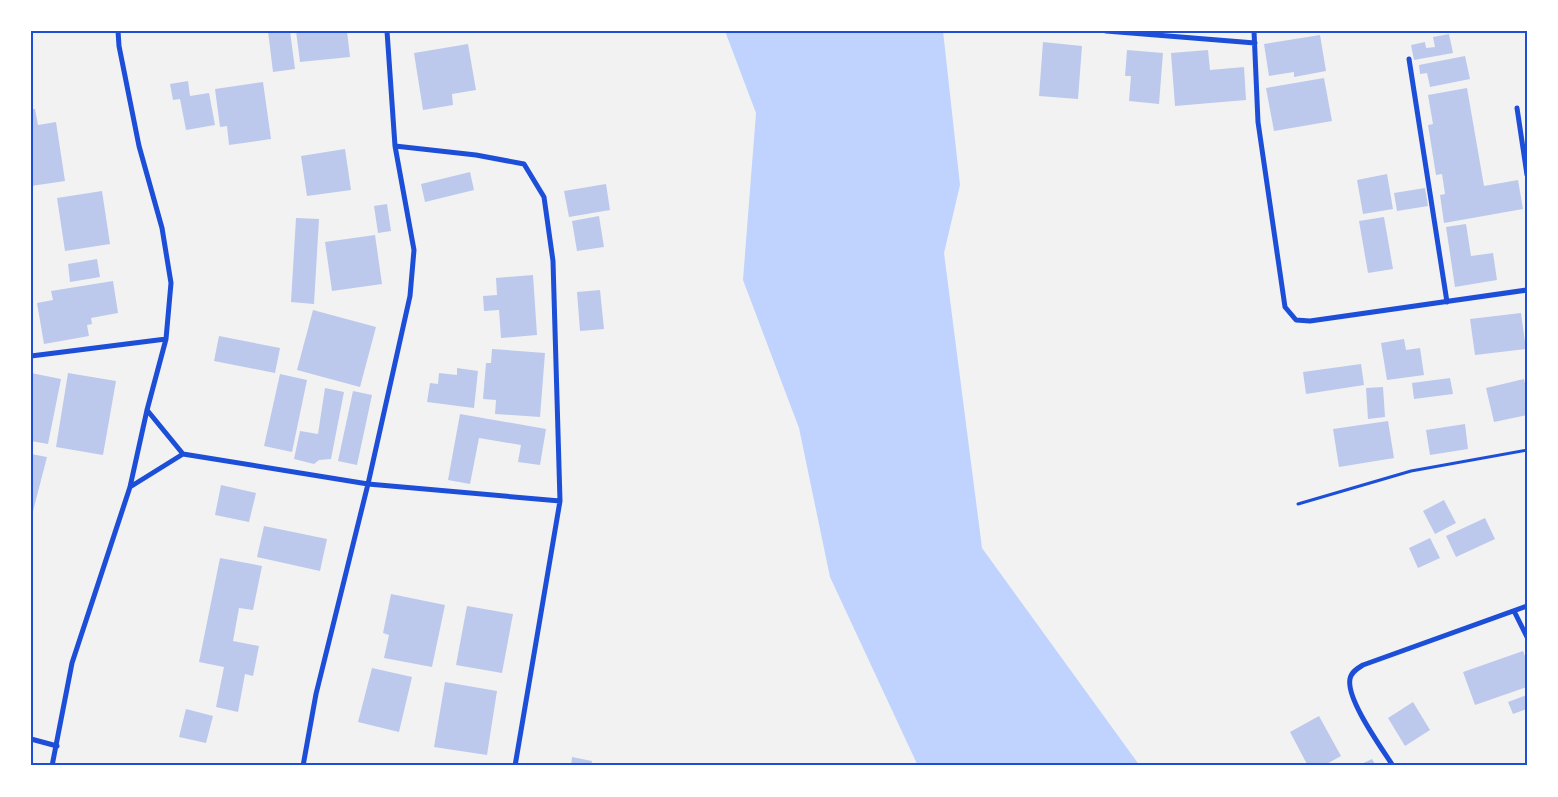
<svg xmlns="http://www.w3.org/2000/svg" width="1558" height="797" font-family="Montserrat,sans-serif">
	<rect width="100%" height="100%" fill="#f2f2f2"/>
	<path fill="#bfd3fe" d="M 725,31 L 943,31 L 960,185 L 944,253 L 982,548 L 1140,766 L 918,766 L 830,577 L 799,428 L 743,280 L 756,113 Z"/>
	<path fill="#bdc9ec" d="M 268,31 L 290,31 L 295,69 L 273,72 Z
		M 296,31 L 347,31 L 350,57 L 300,62 Z
		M 1449,34 L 1453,53 L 1414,60 L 1411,45 L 1425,42 L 1426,48 L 1435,47 L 1433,37 Z
		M 1320,35 L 1326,71 L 1294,77 L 1294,72 L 1269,76 L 1264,44 Z
		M 1043,42 L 1082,46 L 1078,99 L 1039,96 Z
		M 468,44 L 476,90 L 452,94 L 453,105 L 423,110 L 414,53 Z
		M 1127,50 L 1163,53 L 1159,104 L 1129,101 L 1131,76 L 1125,76 Z
		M 1208,50 L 1210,70 L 1244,67 L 1246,100 L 1175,106 L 1171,53 Z
		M 1465,56 L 1470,79 L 1430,87 L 1427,73 L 1420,74 L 1419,65 Z
		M 1324,78 L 1332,121 L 1274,131 L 1266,88 Z
		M 188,81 L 190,96 L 209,93 L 215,125 L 186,130 L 180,99 L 173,100 L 170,84 Z
		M 263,82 L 271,139 L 229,145 L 227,126 L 220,127 L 215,89 Z
		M 1467,88 L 1484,186 L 1518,180 L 1523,209 L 1444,223 L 1440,195 L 1445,194 L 1442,174 L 1436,175 L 1428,125 L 1433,124 L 1428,95 Z
		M 31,109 L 35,109 L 38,125 L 56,122 L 65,181 L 31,186 Z
		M 345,149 L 351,190 L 307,196 L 301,156 Z
		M 470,172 L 474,190 L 425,202 L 421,184 Z
		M 1387,174 L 1393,209 L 1363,214 L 1357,180 Z
		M 606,184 L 610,210 L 569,217 L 564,191 Z
		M 1425,188 L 1428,206 L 1397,211 L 1394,193 Z
		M 102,191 L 110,244 L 65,251 L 57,198 Z
		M 387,204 L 391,231 L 378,233 L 374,206 Z
		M 599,216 L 604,247 L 577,251 L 572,221 Z
		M 1384,217 L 1393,269 L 1368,273 L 1359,221 Z
		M 296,218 L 319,219 L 314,304 L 291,302 Z
		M 1466,224 L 1471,256 L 1493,253 L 1497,280 L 1455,287 L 1446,227 Z
		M 375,235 L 382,284 L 332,291 L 325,242 Z
		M 97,259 L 100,277 L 70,282 L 68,264 Z
		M 533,275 L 537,335 L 501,338 L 499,310 L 484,311 L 483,296 L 497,295 L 496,278 Z
		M 113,281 L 118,313 L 91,318 L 92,324 L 87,325 L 89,336 L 44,344 L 37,303 L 53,300 L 51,291 Z
		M 600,290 L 604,329 L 580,331 L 577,292 Z
		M 313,310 L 376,327 L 360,387 L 297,370 Z
		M 1521,313 L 1526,349 L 1475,355 L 1470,319 Z
		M 219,336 L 280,348 L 275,373 L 214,361 Z
		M 1404,339 L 1406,350 L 1420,348 L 1424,375 L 1387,380 L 1381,343 Z
		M 492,349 L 545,353 L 540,417 L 495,414 L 496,400 L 483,399 L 486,363 L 491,363 Z
		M 1361,364 L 1364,385 L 1306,394 L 1303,372 Z
		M 457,368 L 478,371 L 474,408 L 427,402 L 430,383 L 438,384 L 439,373 L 457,375 Z
		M 31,373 L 61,379 L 48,444 L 31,441 Z
		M 68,373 L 116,381 L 103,455 L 56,447 Z
		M 280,374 L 307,380 L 292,452 L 264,446 Z
		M 1450,378 L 1453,394 L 1414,399 L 1412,383 Z
		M 1524,379 L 1527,392 L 1527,415 L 1494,422 L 1486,388 Z
		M 1383,387 L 1385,417 L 1368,419 L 1366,388 Z
		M 325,388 L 344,392 L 331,459 L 319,460 L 314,464 L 294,459 L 300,431 L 318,434 Z
		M 353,391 L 372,395 L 357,465 L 338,461 Z
		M 460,414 L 546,429 L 540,465 L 518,462 L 521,445 L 479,438 L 470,484 L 448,480 Z
		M 1388,421 L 1394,458 L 1339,467 L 1333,429 Z
		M 1465,424 L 1468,449 L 1430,455 L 1426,430 Z
		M 31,454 L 47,457 L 32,515 L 31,515 Z
		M 221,485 L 256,493 L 249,522 L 215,515 Z
		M 1444,500 L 1456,523 L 1435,534 L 1423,511 Z
		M 1485,518 L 1495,539 L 1456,557 L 1446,536 Z
		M 264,526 L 327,539 L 320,571 L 257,557 Z
		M 1430,538 L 1440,558 L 1418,568 L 1409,548 Z
		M 220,558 L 262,566 L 253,610 L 239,608 L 233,641 L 259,646 L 253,676 L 245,674 L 238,712 L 216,707 L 224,667 L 199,662 Z
		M 391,594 L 445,605 L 432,667 L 384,658 L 389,635 L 383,633 Z
		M 467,606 L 513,614 L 502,673 L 456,665 Z
		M 1523,651 L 1527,661 L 1527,687 L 1475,705 L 1463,672 Z
		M 372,668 L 412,677 L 399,732 L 358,722 Z
		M 445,682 L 497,691 L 487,755 L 434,747 Z
		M 1527,695 L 1527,709 L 1513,714 L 1508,702 Z
		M 1413,702 L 1430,730 L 1405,746 L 1388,718 Z
		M 186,709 L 213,716 L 206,743 L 179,737 Z
		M 1319,716 L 1341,756 L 1323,766 L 1308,766 L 1290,732 Z
		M 572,757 L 592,761 L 591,766 L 571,766 Z
		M 1372,759 L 1376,766 L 1357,766 Z"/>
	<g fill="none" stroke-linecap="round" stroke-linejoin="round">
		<path stroke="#1d4ed8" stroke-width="3" d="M 1298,504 L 1411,471 L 1527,450"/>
		<path stroke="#1d4ed8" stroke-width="5" d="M 1106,31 L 1255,43
			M 1254,31 L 1258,122 L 1285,307 L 1296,320 L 1310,321 L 1527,290
			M 1409,59 L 1447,302
			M 1517,108 L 1527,175
			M 395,146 L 476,155 L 524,164 L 544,197 L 553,261 L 560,501 L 515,766
			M 31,356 L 166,339
			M 147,410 L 183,454
			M 130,487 L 183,454 L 368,484 L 560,501
			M 1514,611 L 1527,637
			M 31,739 L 57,746
			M 52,766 L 72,663 L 130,487 L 147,410 L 166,339 L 171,283 L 162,228 L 139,146 L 119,46 L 118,31
			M 303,766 L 316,694 L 368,484 L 410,296 L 414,250 L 395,146 L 387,31
			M 1393,766 C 1381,747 1346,699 1350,679 C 1351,672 1358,668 1363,665 L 1527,606"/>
	</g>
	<rect width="1558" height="797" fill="none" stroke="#ffffff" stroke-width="65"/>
	<rect x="32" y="32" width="1494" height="732" fill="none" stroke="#1d4ed8" stroke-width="2"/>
</svg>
